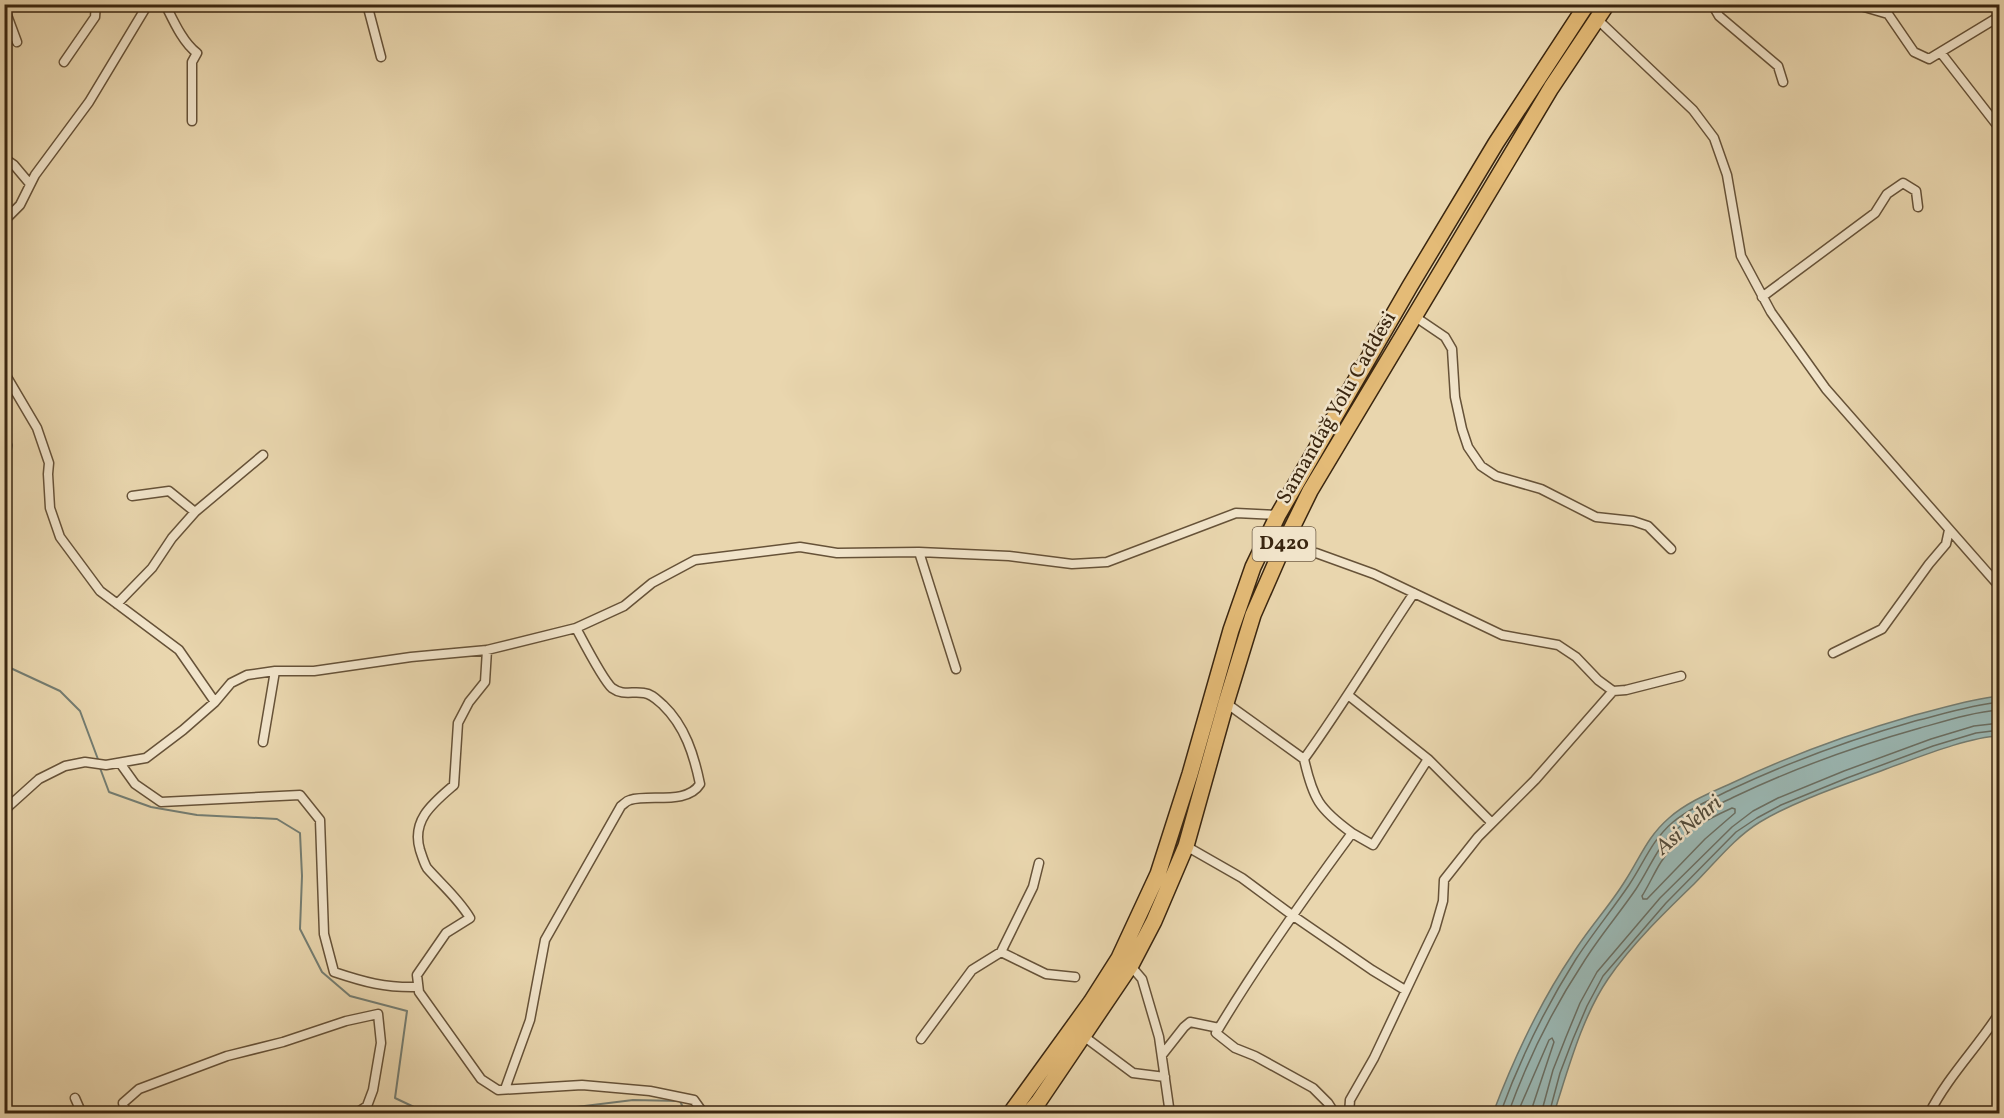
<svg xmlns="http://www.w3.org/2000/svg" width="2004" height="1118" font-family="Vollkorn,serif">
	<rect width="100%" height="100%" fill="#e9d6ae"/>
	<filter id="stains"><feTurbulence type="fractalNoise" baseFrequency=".00333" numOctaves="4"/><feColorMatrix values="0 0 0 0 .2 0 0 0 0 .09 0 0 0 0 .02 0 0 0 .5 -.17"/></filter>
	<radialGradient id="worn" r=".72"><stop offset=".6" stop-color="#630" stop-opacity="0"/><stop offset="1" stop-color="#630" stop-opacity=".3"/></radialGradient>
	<path fill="#9ab7b3" stroke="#747d72" stroke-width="1.5" d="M 1999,696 L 1999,736 C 1968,737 1917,758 1886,769 C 1844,785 1799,799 1760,822 C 1734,838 1715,863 1694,884 C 1664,913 1632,944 1608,979 C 1582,1017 1568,1070 1554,1113 L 1493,1113 C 1514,1058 1539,1004 1572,955 C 1588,929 1609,907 1625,881 C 1640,858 1647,837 1669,818 C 1687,802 1710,793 1732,783 C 1791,755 1852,733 1915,715 C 1943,708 1971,699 1999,696 Z"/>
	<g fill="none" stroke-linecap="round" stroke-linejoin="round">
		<path stroke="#6a6e62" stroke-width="1.5" d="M 1732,808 L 1735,809 L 1735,813 L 1705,839 L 1647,899 L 1643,899 L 1642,896 C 1649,885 1654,873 1661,862 C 1678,835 1703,821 1732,808 Z
			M 1500,1114 C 1520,1059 1545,1008 1576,959 C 1593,933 1612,910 1629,885 C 1644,863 1651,841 1673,822 C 1690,808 1712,799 1732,789 C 1792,761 1852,739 1915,721 C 1943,714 1971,705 2000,702
			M 1508,1114 C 1527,1061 1552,1010 1583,963 C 1599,937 1619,914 1636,889 C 1650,868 1657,846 1677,829 C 1694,814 1716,806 1736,796 C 1795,768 1856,746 1920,728 C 1945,721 1973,712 2000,710
			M 1517,1114 L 1549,1040 L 1552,1038 L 1554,1042 L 1533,1105 L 1532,1114
			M 1541,1114 L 1553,1070 L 1566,1037 L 1580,1003 L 1597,972 L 1660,898 L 1732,827 L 1753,811 L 1778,798 L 1844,771 L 1931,739 L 1974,726 L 2000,723
			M 1549,1114 L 1560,1073 L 1573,1039 L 1587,1006 L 1603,976 L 1666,903 L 1736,832 L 1757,818 L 1781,805 L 1847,778 L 1933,746 L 1976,733 L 2000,730"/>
		<path stroke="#747d72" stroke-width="2" d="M 4,425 L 12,445 L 4,483
			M 4,665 L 60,691 L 80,711 L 99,762
			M 100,768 L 109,792 L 151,807 L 197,815 L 277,819 L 300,833 L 302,876 L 300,929 L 322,972 L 350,996 L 407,1011 L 395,1098 L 414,1107 L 449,1114
			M 520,1114 L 633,1100 L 680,1101 L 686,1114"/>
		<defs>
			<path id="street" d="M 165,4 C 173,20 183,43 197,53 L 192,62 L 192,121
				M 367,4 L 381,57
				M 1712,4 L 1719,16 L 1778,66 L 1783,82
				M 1854,4 L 1888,14 L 1914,52 L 1929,59 L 2000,16
				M 4,7 L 17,42
				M 1597,19 L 1693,110 L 1714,138 L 1727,175 L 1741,256 L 1771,312 L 1826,389 L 2000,587
				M 1941,53 L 2000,129
				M 64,62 L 95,17 L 96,4
				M 4,158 L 14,165 L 30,184
				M 4,221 L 20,205 L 35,175 L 89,102 L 148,4
				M 1762,297 L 1875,213 L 1887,194 L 1903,183 L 1916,191 L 1918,207
				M 1414,316 L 1445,337 L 1452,349 L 1455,397 L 1462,429 L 1468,447 L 1481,466 L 1496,476 L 1541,489 L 1596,517 L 1633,521 L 1648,526 L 1671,549
				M 4,372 L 37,428 L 49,463 L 48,474 L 50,508 L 60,537 L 100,591 L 179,650 L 215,702
				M 132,496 L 169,491 L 195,512
				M 919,552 L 956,669
				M 1316,553 L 1374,574 L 1502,635 L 1558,645 L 1576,657 L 1598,680 L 1613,691 L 1626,690 L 1681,676
				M 117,604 L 152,568 L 172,538 L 195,512 L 263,455
				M 487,650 L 485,682 L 469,702 L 458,723 L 454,785 C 433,803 411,820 420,850 C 422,856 424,863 427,868 C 442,885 458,898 470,918 L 446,933 L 417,975 L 419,992 L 481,1079 L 498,1090 L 582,1085 L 650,1091 L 694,1100 L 704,1114
				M 1833,653 L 1882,629 L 1929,564 L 1946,544 L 1949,530
				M 1348,695 L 1428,759 L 1492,823
				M 1226,703 L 1304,759
				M 263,742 L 275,671
				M 120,763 L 135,784 L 161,802 L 300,795 L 320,820 L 324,934 L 334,972 C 364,982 385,988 418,987
				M 4,812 L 9,806 L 39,779 L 65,766 L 85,762 L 106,765 L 146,758 L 183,730 L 215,702 L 231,683 L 247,675 L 275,671 L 314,671 L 411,657 L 487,650 L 576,628 L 624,606 L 652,583 L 695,560 L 800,547 L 837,553 L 919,552 L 1009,556 L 1072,564 L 1107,562 L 1236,513 L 1278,515
				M 1352,833 L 1373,845 L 1428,759
				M 1186,846 L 1242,878 L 1292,915 L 1372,970 L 1405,990
				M 1001,952 L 1046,974 L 1075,977
				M 1130,965 L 1142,979 L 1159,1037 L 1170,1114
				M 1082,1035 L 1133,1073 L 1165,1077
				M 921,1039 L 972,970 L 1001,952 L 1033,887 L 1039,863
				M 1162,1055 L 1184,1027 L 1190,1022 L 1219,1028
				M 505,1089 L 530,1020 L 545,940 L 621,806 C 624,804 626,801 630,800 C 650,794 687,805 700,784 C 694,755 685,726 663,705 C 657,700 652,694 644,693 C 632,691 623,696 612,688 C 603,680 583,641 576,628
				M 75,1098 L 82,1114
				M 126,1114 L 123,1103 L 139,1089 L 227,1056 L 283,1042 L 346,1021 L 378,1014 L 381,1043 L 373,1090 L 367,1106 L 355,1114
				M 1335,1114 L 1328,1103 L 1313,1088 L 1255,1056 L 1235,1048 L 1216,1033 C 1257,964 1304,898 1352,833 C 1319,809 1313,799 1304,759 C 1343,705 1377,648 1414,593
				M 1349,1114 L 1350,1100 L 1374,1058 L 1435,929 L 1443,901 L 1444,880 L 1478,837 L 1535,780 L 1613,691
				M 1929,1114 C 1948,1076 1978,1047 2000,1012"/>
			<path id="highway" d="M 1010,1114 L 1091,1002 L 1119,958 L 1158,874 L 1190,774 L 1231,630 L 1253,567 L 1278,515 L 1410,286 L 1496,143 L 1587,4
				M 1028,1114 L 1039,1101 L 1131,965 L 1154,921 L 1186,846 L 1226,703 L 1253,615 L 1285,542 L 1310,491 L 1551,88 L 1607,4"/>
		</defs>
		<use href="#street" stroke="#665238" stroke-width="11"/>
		<use href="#highway" stroke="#3a2610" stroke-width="18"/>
		<use href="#street" stroke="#f1e4ca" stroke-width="8"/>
		<use href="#highway" stroke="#e4bb77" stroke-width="15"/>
	</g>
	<g text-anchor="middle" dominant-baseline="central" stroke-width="5" stroke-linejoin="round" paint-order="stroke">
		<rect fill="#f1e4ca" stroke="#715f48" stroke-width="1.5" x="1252.5" y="527" width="63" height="34" rx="4.5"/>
		<g font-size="20" font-weight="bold" fill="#3a2610">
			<text x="1284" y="544">D420</text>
		</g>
		<g font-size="21" fill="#3a2610" stroke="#f1e4ca">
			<text transform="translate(1337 408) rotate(-60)">Samandağ Yolu Caddesi</text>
		</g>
		<g font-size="22" font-style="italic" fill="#524a39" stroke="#f1e4ca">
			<text transform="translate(1689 826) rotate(-40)">Asi Nehri</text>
		</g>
	</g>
	<rect width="2004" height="1118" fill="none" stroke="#e9d6ae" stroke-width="24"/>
	<rect x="6" y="6" width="1992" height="1106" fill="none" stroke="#3a2610" stroke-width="3"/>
	<rect x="12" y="12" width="1980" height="1094" fill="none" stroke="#3a2610" stroke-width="1.5"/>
	<rect width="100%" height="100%" filter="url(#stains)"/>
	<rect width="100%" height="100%" fill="url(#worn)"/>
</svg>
